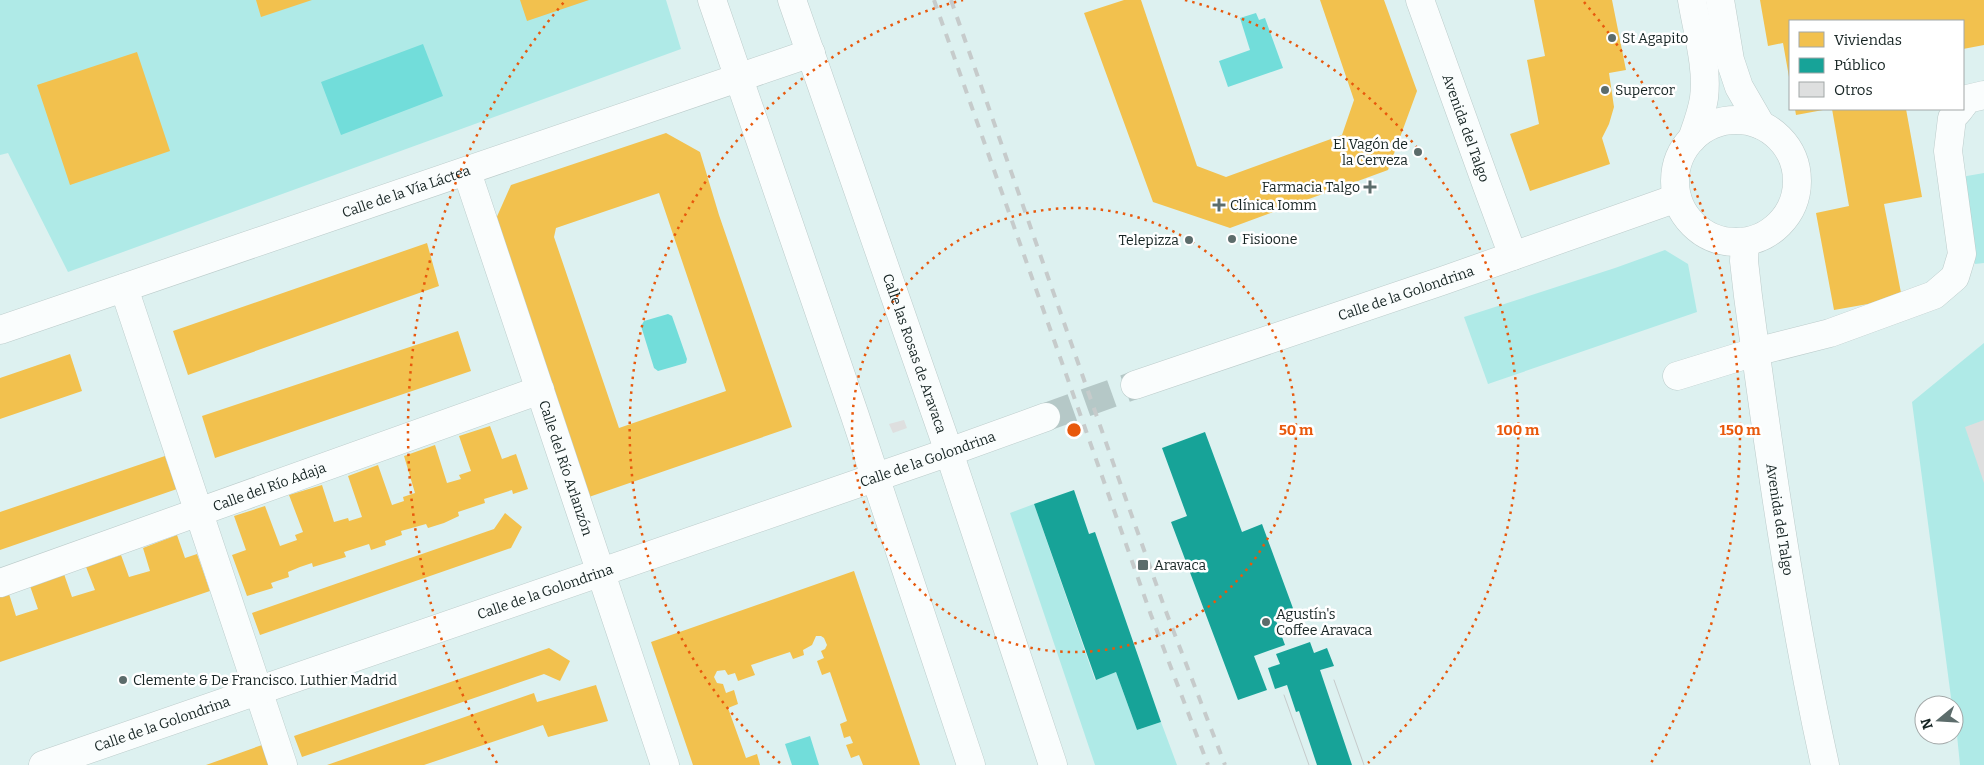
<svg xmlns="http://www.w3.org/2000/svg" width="1984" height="765" font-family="Bitter,serif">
	<rect width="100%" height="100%" fill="#ddf1f0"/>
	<path fill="#afeae7" d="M 0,0 L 666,0 L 681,49 L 68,272 L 8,153 L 0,155 Z
		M 1984,173 L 1984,263 L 1975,264 L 1961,177 Z
		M 1665,250 L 1688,264 L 1697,312 L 1488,384 L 1464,317 L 1615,268 Z
		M 1984,343 L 1984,765 L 1960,765 L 1954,705 L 1952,705 L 1912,402 Z
		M 1034,504 L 1095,680 L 1116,672 L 1137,730 L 1161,722 L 1177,765 L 1095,765 L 1010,513 Z"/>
	<path fill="#72ddda" d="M 1256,13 L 1259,20 L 1265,18 L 1283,68 L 1228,87 L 1219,61 L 1250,50 L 1240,18 Z
		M 423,44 L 443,96 L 341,135 L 321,82 Z
		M 668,314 L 672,316 L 687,359 L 686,363 L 658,371 L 654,368 L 641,326 L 644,321 Z
		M 810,736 L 819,765 L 792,765 L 785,744 Z"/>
	<path fill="#f2c14e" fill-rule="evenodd" d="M 256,0 L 312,0 L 261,17 Z
		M 520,0 L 589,0 L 527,21 Z
		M 1124,0 L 1141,0 L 1197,166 L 1226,177 L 1342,135 L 1354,100 L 1320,0 L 1384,0 L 1417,91 L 1388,170 L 1230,228 L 1153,202 L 1084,13 Z
		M 1534,0 L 1612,0 L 1626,70 L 1609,73 L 1614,107 L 1609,124 L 1602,138 L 1610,164 L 1530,191 L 1510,134 L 1539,124 L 1527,60 L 1545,56 Z
		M 1760,0 L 1984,0 L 1984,45 L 1963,49 L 1963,21 L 1790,21 L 1789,77 L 1783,43 L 1768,46 Z
		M 137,52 L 170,151 L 70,185 L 37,85 Z
		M 1795,109 L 1823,109 L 1823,110 L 1796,115 Z
		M 1832,109 L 1906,109 L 1922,197 L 1884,204 L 1902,298 L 1834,310 L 1816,213 L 1849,206 Z
		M 666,133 L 700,152 L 719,215 L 792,427 L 586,498 L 495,221 L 511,185 ZM 659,193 L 726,391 L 619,428 L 554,237 L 556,228 Z
		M 427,243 L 439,286 L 188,375 L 173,331 Z
		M 458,331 L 471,371 L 215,458 L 202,416 Z
		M 70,354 L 82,391 L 0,419 L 0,378 Z
		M 490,426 L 502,459 L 516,454 L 528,489 L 513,494 L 512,490 L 484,499 L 485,503 L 458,512 L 459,516 L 444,523 L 428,528 L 426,524 L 401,531 L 402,535 L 385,541 L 386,545 L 371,550 L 369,544 L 344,552 L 346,557 L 313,567 L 312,563 L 300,567 L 288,572 L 289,577 L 271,583 L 273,588 L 247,596 L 232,555 L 246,550 L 234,516 L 265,506 L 280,546 L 297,540 L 295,535 L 303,532 L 289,495 L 322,485 L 334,522 L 348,518 L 349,521 L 362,517 L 348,476 L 378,465 L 392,505 L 404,501 L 403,497 L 415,493 L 404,456 L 435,445 L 447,483 L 461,479 L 459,475 L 471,471 L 459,436 Z
		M 165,456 L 177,489 L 0,550 L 0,512 Z
		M 505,513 L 522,527 L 511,548 L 260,635 L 252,613 L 494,529 Z
		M 177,535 L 185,558 L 197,554 L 210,591 L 0,662 L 0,597 L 9,594 L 16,616 L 38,609 L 30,586 L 64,574 L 72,597 L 95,590 L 86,567 L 121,555 L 129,577 L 150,571 L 143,548 Z
		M 854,571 L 920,765 L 863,765 L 859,755 L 851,758 L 846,745 L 853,743 L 850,736 L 844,738 L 840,724 L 847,721 L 830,672 L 822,675 L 817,661 L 824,658 L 821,651 L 825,649 L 827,645 L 824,638 L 821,636 L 816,636 L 812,645 L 803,650 L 804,655 L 793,659 L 790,652 L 751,665 L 755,675 L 738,681 L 735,673 L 728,675 L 725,670 L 717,671 L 714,677 L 717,683 L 723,684 L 726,693 L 734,690 L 738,704 L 728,708 L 746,758 L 757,754 L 760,765 L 693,765 L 651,642 Z
		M 549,648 L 570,661 L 560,681 L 544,674 L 302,757 L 294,736 Z
		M 596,685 L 608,721 L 548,737 L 543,725 L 424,765 L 327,765 L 534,693 L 537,702 Z
		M 262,745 L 269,765 L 206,765 Z"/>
	<path fill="#17a398" d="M 1205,432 L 1242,532 L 1262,524 L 1294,611 L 1275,618 L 1285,645 L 1254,656 L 1267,690 L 1238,700 L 1171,522 L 1187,516 L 1162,448 Z
		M 1074,490 L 1089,534 L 1095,532 L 1161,722 L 1137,730 L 1116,672 L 1096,680 L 1034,504 Z
		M 1310,642 L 1314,653 L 1327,648 L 1334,666 L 1320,670 L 1352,765 L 1317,765 L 1299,711 L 1296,712 L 1287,685 L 1275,689 L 1268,668 L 1280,664 L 1276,654 Z"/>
	<path fill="#dedfdf" d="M 904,420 L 907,428 L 893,433 L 889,424 Z
		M 1984,420 L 1984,483 L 1965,427 Z"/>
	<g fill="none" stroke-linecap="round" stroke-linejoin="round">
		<path stroke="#b5c8c7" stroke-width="28" stroke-dasharray="28 14" stroke-linecap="butt" d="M 1046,417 L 1135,385"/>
		<defs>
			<g id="minor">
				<path d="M 712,0 L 854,413 L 971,765"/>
				<path id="s1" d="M 792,0 L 949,452 L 1053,765"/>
				<path id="s2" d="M 1420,0 L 1487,186 L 1513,256"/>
				<path d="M 1720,0 L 1730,60 L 1739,87 L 1761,125"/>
				<path d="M 1963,105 L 1967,99 L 1984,95"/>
				<circle cx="1736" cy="181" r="61"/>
				<path d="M 1692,139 C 1697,125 1702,112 1704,98 C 1708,66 1697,31 1692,0"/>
				<path id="s3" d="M 467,172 L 665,765"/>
				<path id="s4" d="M 1745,242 L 1744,261 L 1748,296 C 1769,453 1791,611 1825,765"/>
				<path d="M 124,288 L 283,765"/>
				<path id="s5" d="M 0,330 L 811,53"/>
				<path d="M 1677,376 L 1755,352 L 1830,333 L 1934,295 L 1955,277 L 1962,254 L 1948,151 L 1952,118 L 1960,109"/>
				<path id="s6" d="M 1135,385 L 1442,281 L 1677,198"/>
				<path id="s7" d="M 0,583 L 540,390"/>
				<path id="s8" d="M 43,765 L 949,452 L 1046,417"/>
			</g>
		</defs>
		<use href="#minor" stroke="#bccccb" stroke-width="29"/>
		<use href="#minor" stroke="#fafdfd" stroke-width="28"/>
		<path stroke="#c6cbcb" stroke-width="1" d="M 1334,680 L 1364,765
			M 1284,695 L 1309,765"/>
		<path stroke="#c6cbcb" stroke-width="4" stroke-dasharray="9 9" stroke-linecap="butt" d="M 934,0 L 1151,615 L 1208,765
			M 951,0 L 1117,474 L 1165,609 L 1225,765"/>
	</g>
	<g fill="none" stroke="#e8590c" stroke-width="2.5" stroke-dasharray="2.5 5">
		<circle cx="1074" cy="430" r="222"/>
		<path d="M780 763A444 444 0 0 1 963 0M1185 0A444 444 0 0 1 1368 763"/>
		<path d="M497 763A666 666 0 0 1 564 2M1584 2A666 666 0 0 1 1651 763"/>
	</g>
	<g fill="#5c6c6b" stroke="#fff" stroke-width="2">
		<circle cx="1612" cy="38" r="5"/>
		<circle cx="1605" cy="90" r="5"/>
		<circle cx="1418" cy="152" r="5"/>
		<path d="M1367.5 179.5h5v5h5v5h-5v5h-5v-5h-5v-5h5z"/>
		<path d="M1216.5 197.5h5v5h5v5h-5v5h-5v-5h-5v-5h5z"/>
		<circle cx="1232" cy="239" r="5"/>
		<circle cx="1189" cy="240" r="5"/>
		<rect x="1137" y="559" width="12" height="12" rx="2.5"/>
		<circle cx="1266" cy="622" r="5"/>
		<circle cx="123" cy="680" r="5"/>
	</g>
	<g text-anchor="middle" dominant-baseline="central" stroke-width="5" stroke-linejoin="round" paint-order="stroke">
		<g font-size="14" fill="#162423" stroke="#fff" text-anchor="start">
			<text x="1622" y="38">St Agapito</text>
			<text x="1615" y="90">Supercor</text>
			<text x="1408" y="144" text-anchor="end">El Vagón de<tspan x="1408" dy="16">la Cerveza</tspan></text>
			<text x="1360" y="187" text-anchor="end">Farmacia Talgo</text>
			<text x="1230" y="205">Clínica Iomm</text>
			<text x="1242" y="239">Fisioone</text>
			<text x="1179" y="240" text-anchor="end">Telepizza</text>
			<text x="1154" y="565">Aravaca</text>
			<text x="1276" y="614">Agustín's<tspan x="1276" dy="16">Coffee Aravaca</tspan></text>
			<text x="133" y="680">Clemente &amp; De Francisco. Luthier Madrid</text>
		</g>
		<g font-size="14" fill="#162423" stroke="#fff">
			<text stroke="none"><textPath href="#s2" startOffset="136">Avenida del Talgo</textPath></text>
			<text stroke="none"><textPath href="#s5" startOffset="429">Calle de la Vía Láctea</textPath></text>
			<text stroke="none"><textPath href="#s6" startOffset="286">Calle de la Golondrina</textPath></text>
			<text stroke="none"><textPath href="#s1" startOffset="374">Calle las Rosas de Aravaca</textPath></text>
			<text stroke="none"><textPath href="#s8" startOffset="936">Calle de la Golondrina</textPath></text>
			<text stroke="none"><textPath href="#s3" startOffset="312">Calle del Río Arlanzón</textPath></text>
			<text stroke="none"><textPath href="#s7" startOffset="286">Calle del Río Adaja</textPath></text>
			<text stroke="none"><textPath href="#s4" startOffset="280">Avenida del Talgo</textPath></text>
			<text stroke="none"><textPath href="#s8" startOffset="531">Calle de la Golondrina</textPath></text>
			<text stroke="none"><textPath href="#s8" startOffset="126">Calle de la Golondrina</textPath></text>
		</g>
	</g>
	<circle cx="1074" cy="430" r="8" fill="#e8590c" stroke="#fff" stroke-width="2.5"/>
	<g font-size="15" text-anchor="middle" font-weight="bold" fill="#e8590c" stroke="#fff" stroke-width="5" stroke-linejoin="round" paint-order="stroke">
		<text x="1296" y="435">50 m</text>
		<text x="1518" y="435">100 m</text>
		<text x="1740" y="435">150 m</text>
	</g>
	<rect x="1789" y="20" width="175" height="90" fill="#ffffff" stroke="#a2a7a7"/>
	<rect x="1799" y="32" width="25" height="15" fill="#f2c14e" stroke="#a2a7a7"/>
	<text x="1834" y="45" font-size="15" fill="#162423">Viviendas</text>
	<rect x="1799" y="58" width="25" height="15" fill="#17a398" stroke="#a2a7a7"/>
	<text x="1834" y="70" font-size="15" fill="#162423">Público</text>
	<rect x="1799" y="82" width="25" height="15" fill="#dedfdf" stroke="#a2a7a7"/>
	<text x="1834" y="95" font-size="15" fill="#162423">Otros</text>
	<g transform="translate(1939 720) rotate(252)"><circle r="24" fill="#ffffff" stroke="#a2a7a7"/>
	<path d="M0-4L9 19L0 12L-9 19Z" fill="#5c6c6b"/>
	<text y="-8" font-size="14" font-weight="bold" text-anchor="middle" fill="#162423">N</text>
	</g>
</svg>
